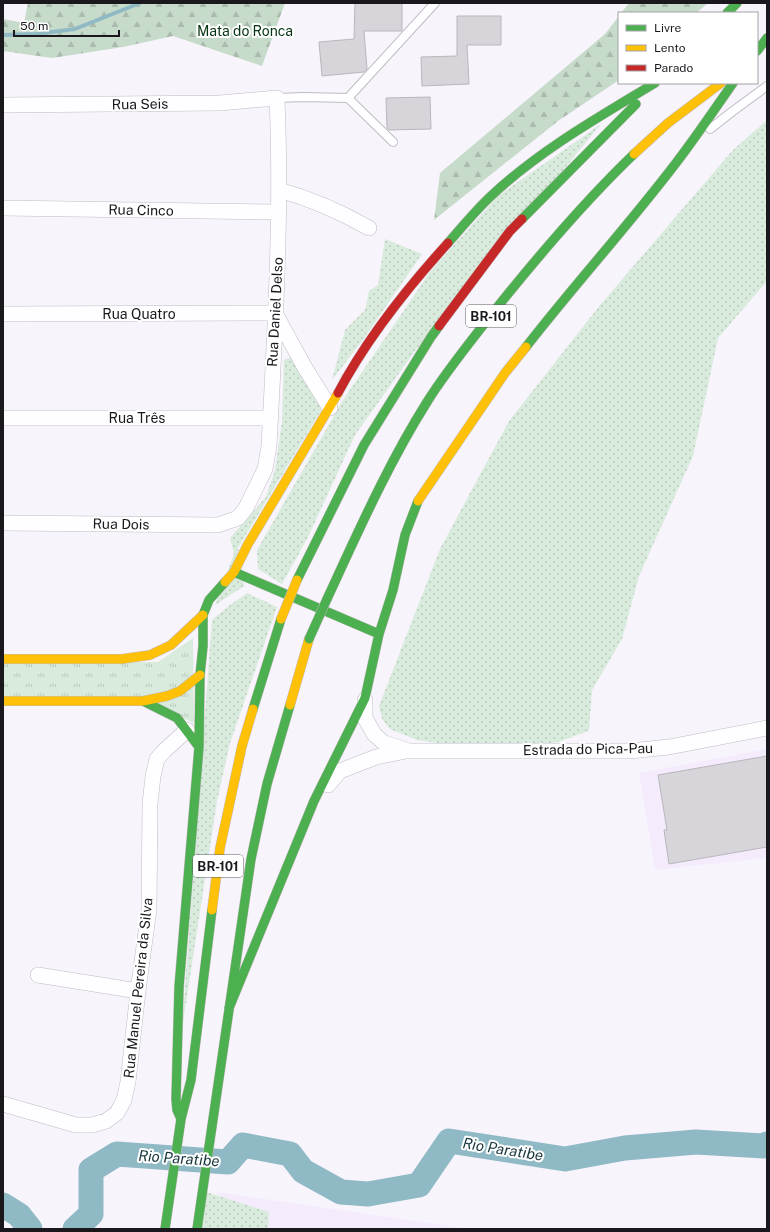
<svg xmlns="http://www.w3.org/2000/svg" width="770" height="1232" font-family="'Public Sans',sans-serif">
	<defs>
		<pattern id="grass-dots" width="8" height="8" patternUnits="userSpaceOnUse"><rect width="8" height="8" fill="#d8ebdc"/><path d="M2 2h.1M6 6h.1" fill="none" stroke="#b9c9bc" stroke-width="1.8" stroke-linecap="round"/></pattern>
		<pattern id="forest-firs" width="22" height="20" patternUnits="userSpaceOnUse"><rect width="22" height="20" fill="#c6dbca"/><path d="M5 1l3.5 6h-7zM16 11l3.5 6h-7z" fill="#aabbad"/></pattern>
		<pattern id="park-tufts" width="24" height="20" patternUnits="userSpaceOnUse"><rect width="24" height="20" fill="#d8ebdc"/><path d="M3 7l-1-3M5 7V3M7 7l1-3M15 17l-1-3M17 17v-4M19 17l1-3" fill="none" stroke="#b9c9bc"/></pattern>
	</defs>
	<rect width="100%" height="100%" fill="#f8f4fc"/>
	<path fill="#f4ecfd" d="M 767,749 L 767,858 L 655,870 L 639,773 Z
		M 217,1192 L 470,1229 L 212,1229 Z"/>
	<path fill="url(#grass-dots)" d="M 767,120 L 767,281 L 718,338 L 693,456 L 639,576 L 622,639 L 592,690 L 589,731 L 555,743 L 445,744 L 417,740 L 390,729 L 382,719 L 379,706 L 440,549 L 509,421 L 601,304 L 732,151 Z
		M 601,124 L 415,351 L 355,435 L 308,537 L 282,584 L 258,569 L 257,550 L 343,400 L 430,272 L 498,196 Z
		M 385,239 L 422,254 L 362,341 L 332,380 L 345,330 L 365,310 L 369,291 L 378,285 Z
		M 291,357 L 323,407 L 238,548 L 244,586 L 215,605 L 234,554 L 230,538 L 266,497 L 275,470 L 282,422 L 284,360 Z
		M 247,593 L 277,607 L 230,743 L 217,801 L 182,1029 L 212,620 L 230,605 Z
		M 203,1191 L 269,1212 L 268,1229 L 201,1229 Z"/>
	<path fill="url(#forest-firs)" d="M 28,3 L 285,3 L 262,66 L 173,36 L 123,47 L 52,58 L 3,51 L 3,19 L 24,23 Z
		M 629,3 L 708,3 L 696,13 L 621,13 Z
		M 619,16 L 619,80 L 558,121 L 434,220 L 440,173 L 605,34 Z"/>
	<path fill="url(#park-tufts)" d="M 193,638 L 194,723 L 133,697 L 3,697 L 3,663 L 158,662 Z"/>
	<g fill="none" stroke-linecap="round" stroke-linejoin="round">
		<path stroke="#90b9c6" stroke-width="4" d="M 3,35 L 37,34 L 75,29 L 140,3"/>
		<path stroke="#90b9c6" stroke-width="25" d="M 3,1205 L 19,1215 L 30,1229
			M 75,1229 L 91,1214 L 91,1170 L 117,1154 L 228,1162 L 243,1145 L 290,1154 L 303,1171 L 341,1192 L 368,1194 L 419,1185 L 449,1141 L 565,1159 L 625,1148 L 696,1142 L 764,1146 L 767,1144"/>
	</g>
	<path fill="#d7d4da" stroke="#b9b6bc" d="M 355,3 L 402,3 L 402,31 L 364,31 L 367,69 L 364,72 L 322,76 L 319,42 L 354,39 Z
		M 457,16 L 501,16 L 501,45 L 467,45 L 469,84 L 422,86 L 421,57 L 457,56 Z
		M 430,97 L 431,129 L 389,130 L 387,128 L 386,98 Z
		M 767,756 L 767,847 L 669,864 L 664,830 L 667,830 L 658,775 Z"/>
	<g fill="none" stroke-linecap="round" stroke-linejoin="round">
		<defs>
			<path id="lane" d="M 277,98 L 303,97 L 348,98 L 393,142
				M 348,98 L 435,3
				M 710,129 L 733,111 L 767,86"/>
			<path id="street" d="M 3,105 L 220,103 L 277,98 C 282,214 275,331 269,446 L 265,469 L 246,508 L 238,518 L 218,525 L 3,523
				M 279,190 C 312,199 339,211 369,228
				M 3,208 L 278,212
				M 3,314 L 275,313 L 305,368 L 330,408
				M 3,418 L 271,418
				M 365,700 L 365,718 L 374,734 L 384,743 L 406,750
				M 328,785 L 340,771 L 376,757 L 406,751 L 630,751 L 669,747 L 767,728
				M 38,975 L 138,991
				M 3,1104 L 76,1125 L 92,1125 L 106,1121 L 117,1113 L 124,1100 L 128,1082 L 138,991 L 149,909 L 150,804 L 153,776 L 157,759 L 164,751 L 187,730"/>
			<path id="fast" d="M 727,13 L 737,3
				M 757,51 L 767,38
				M 522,219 L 636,104
				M 448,243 C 462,227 476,210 491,196 C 540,150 599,117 655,83
				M 526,347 C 575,284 628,226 676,163 C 696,137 714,110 733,83
				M 234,572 L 379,634
				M 297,580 L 364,445 L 431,337 L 439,326
				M 327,599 C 358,532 388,464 427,402 C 447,370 472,340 495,310 C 539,255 584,202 634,154
				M 143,701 L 177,718 L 199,747
				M 253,709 L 281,619
				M 229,1008 L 314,801 L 365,698 L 379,634 L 393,590 L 405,535 L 418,501
				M 181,1119 L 177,1110 L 176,1099 L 179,987 L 199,747 L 200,675 L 203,646 L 203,615 L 209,600 L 225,582
				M 165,1229 L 181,1119 L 191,1080 L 212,910
				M 197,1229 L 251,859 L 267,784 L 290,705"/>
			<path id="slow" d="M 634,154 L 668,123 L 721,83
				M 418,501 L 505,373 L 526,347
				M 225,582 L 234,572 L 248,544 L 338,393
				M 3,659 L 122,659 L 150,655 L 171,645 L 203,615
				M 3,701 L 143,701 L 167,696 L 180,691 L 200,675
				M 290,705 L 309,639
				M 212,910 L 220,848 L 242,746 L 253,709"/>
			<path id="jam" d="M 439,326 L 510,231 L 522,219
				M 338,393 C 366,340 408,287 448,243"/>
		</defs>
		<use href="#lane" stroke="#bfbcc3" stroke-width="10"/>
		<use href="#street" stroke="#bfbcc3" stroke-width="16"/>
		<use href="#fast" stroke="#c2b9bb" stroke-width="10"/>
		<use href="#slow" stroke="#c2b9bb" stroke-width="10"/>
		<use href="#jam" stroke="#c2b9bb" stroke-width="10"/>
		<use href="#lane" stroke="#fefdff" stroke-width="8"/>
		<use href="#street" stroke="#fefdff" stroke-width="15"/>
		<use href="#fast" stroke="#4caf50" stroke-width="9"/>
		<use href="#slow" stroke="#ffc107" stroke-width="9"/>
		<use href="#jam" stroke="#c62828" stroke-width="9"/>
		<defs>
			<path id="fast-bridge" d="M 309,639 L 327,599"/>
			<path id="slow-bridge" d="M 281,619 L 297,580"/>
		</defs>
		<use href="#fast-bridge" stroke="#c2b9bb" stroke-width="10" stroke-linecap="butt"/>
		<use href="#slow-bridge" stroke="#c2b9bb" stroke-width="10" stroke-linecap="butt"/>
		<use href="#fast-bridge" stroke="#4caf50" stroke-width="9"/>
		<use href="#slow-bridge" stroke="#ffc107" stroke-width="9"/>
	</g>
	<g text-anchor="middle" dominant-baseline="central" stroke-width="4" stroke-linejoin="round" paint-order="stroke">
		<g fill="#fff" stroke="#5f5d61" stroke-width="1">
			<rect x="466" y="305" width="50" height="22" rx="3"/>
			<rect x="193" y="855" width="50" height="22" rx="3"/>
		</g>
		<g font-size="13" font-weight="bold" fill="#1a171d">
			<text x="491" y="316">BR-101</text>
			<text x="218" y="866">BR-101</text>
		</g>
		<g font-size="14" fill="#073513" stroke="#fff">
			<text x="245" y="31">Mata do Ronca</text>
		</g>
		<g font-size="14" fill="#1a171d" stroke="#fff">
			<text transform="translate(140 104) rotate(-1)">Rua Seis</text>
			<text transform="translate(141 210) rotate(1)">Rua Cinco</text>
			<text transform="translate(275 312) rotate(-87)">Rua Daniel Delso</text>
			<text x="139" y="314">Rua Quatro</text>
			<text x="137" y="418">Rua Três</text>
			<text transform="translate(121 524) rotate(1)">Rua Dois</text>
			<text transform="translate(588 749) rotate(-1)">Estrada do Pica-Pau</text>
			<text transform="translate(138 988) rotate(-84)">Rua Manuel Pereira da Silva</text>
		</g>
		<g font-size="15" font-style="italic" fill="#17353c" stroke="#fff">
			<text transform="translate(503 1149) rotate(9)">Rio Paratibe</text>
			<text transform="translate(179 1158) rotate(4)">Rio Paratibe</text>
		</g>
	</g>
	<rect width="770" height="1232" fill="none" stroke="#1a171d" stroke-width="8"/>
	<rect x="618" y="12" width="140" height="72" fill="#ffffff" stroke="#a3a2a5"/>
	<rect x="626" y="25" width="20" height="6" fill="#4caf50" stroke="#a3a2a5"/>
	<text x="654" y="32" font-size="12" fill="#1a171d">Livre</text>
	<rect x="626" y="45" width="20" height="6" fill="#ffc107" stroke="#a3a2a5"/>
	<text x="654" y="52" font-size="12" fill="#1a171d">Lento</text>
	<rect x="626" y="65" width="20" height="6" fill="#c62828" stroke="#a3a2a5"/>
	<text x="654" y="72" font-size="12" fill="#1a171d">Parado</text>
	<path d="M14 30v6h105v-6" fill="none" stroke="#1a171d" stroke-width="2"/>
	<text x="20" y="30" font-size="12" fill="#1a171d" stroke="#ffffff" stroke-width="3" paint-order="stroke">50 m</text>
</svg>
